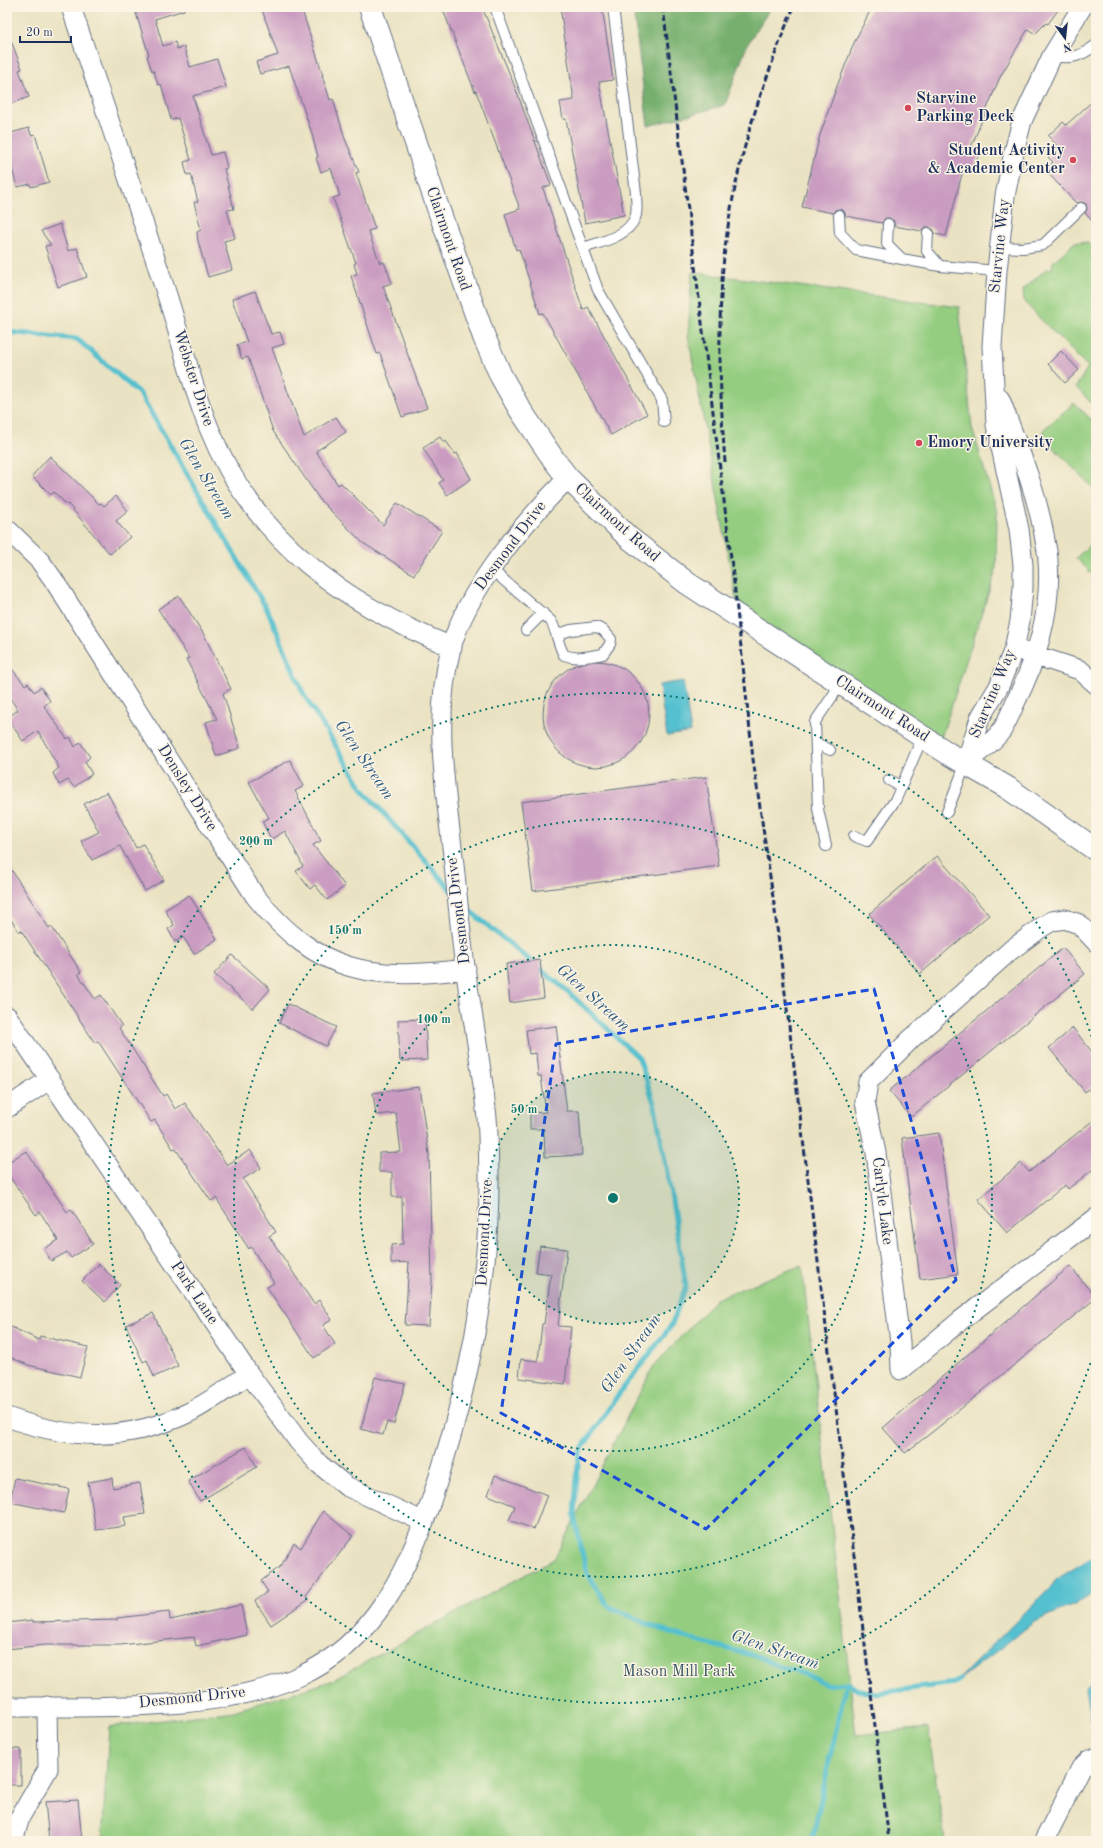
<svg xmlns="http://www.w3.org/2000/svg" width="1103" height="1848" font-family="'Old Standard TT',serif">
	<rect width="100%" height="100%" fill="#fcf5e5"/>
	<filter id="ink" filterUnits="userSpaceOnUse"><feTurbulence type="fractalNoise" baseFrequency=".025" numOctaves="2"/><feDisplacementMap in="SourceGraphic" scale="8" xChannelSelector="R" yChannelSelector="G"/><feConvolveMatrix kernelMatrix="1 2 1 2 8 2 1 2 1" color-interpolation-filters="sRGB"/></filter>
	<filter id="wash" filterUnits="userSpaceOnUse"><feTurbulence type="fractalNoise" baseFrequency=".012" numOctaves="4" result="noise"/><feDisplacementMap in="SourceGraphic" scale="16" xChannelSelector="R" yChannelSelector="G"/><feGaussianBlur stdDeviation="0.9" result="paint"/><feColorMatrix in="noise" values="0 0 0 0 0 0 0 0 0 0 0 0 0 0 0 0 0 1.4 0 .05"/><feComposite in="paint" operator="in"/></filter>
	<g filter="url(#wash)">
		<rect width="100%" height="100%" fill="#eae3c3"/>
		<path fill="#94cd80" stroke="#587e6f" d="M 1075,242 L 1088,243 L 1096,251 L 1096,408 L 1076,387 L 1088,367 L 1024,302 L 1023,290 L 1046,269 L 1052,269 L 1053,262 Z
			M 692,272 L 959,307 L 972,428 L 997,512 L 996,570 L 939,744 L 739,614 L 688,335 Z
			M 1074,403 L 1096,424 L 1096,491 L 1043,437 L 1044,429 Z
			M 1096,539 L 1096,578 L 1076,558 Z
			M 802,1265 L 856,1735 L 928,1728 L 945,1841 L 102,1841 L 109,1727 L 234,1711 L 331,1681 L 554,1559 L 653,1367 L 716,1299 Z"/>
		<path fill="#77b06e" stroke="#497066" d="M 633,7 L 771,7 L 747,45 L 725,105 L 648,126 Z"/>
		<path fill="#54c0cf" stroke="#387896" d="M 683,681 L 691,732 L 667,736 L 659,685 Z
			M 1096,1555 L 1096,1590 L 1076,1604 L 1034,1622 L 955,1683 L 1060,1577 Z
			M 1096,1674 L 1096,1724 L 1091,1720 L 1086,1687 Z"/>
		<g fill="none" stroke-linecap="round" stroke-linejoin="round">
			<path stroke="#54c0cf" stroke-width="5" d="M 7,332 L 77,339 L 140,394 L 269,613 L 304,695 L 364,791 L 451,890
				M 464,905 L 470,911 L 566,990 L 639,1058 L 655,1106 L 670,1188 L 686,1286 L 671,1326 L 618,1395 L 579,1453 L 574,1515 L 587,1574 L 608,1606 L 652,1626 L 697,1641 L 760,1657 L 777,1666 L 814,1677 L 826,1685 L 846,1683
				M 846,1683 L 860,1691 L 878,1693 L 955,1683 L 959,1680
				M 812,1841 L 846,1683"/>
		</g>
		<g id="blocks">
			<path fill="#ca9cc1" d="M 134,7 L 184,7 L 184,10 L 155,19 L 163,46 L 175,42 L 177,49 L 184,47 L 190,67 L 217,59 L 226,87 L 193,96 L 211,155 L 223,152 L 227,168 L 224,169 L 234,209 L 227,210 L 235,238 L 224,241 L 232,270 L 208,277 L 198,241 L 197,232 L 201,230 L 194,202 L 198,202 L 191,174 L 187,175 L 184,162 L 191,160 L 178,118 L 171,120 L 161,84 L 158,85 L 154,71 L 152,71 L 147,56 L 149,55 Z
				M 261,7 L 301,7 L 323,75 L 322,75 L 330,100 L 333,99 L 345,139 L 359,172 L 356,173 L 375,229 L 368,231 L 380,263 L 384,262 L 392,283 L 383,286 L 427,408 L 402,417 L 380,353 L 377,354 L 351,276 L 357,274 L 354,264 L 356,263 L 333,198 L 340,196 L 331,168 L 321,172 L 316,158 L 318,157 L 311,131 L 289,66 L 260,74 L 256,62 L 278,55 Z
				M 442,7 L 482,7 L 515,87 L 551,185 L 543,188 L 583,310 L 588,307 L 647,414 L 611,435 L 543,313 L 540,314 L 519,249 L 516,250 L 505,214 L 520,209 L 476,91 L 475,92 Z
				M 560,7 L 602,7 L 613,80 L 599,82 L 624,215 L 585,223 L 566,119 L 563,119 L 560,102 L 574,100 Z
				M 872,7 L 1060,7 L 1048,24 L 1046,23 L 1035,34 L 1028,29 L 1000,77 L 971,147 L 982,151 L 972,168 L 964,166 L 946,236 L 934,234 L 934,230 L 929,227 L 925,227 L 922,231 L 894,226 L 894,221 L 889,218 L 885,218 L 882,223 L 846,216 L 844,211 L 839,209 L 835,210 L 833,213 L 802,207 L 820,135 L 836,89 L 854,43 Z
				M 8,33 L 22,69 L 19,70 L 29,97 L 7,105 Z
				M 1096,98 L 1096,225 L 1085,213 L 1087,209 L 1086,204 L 1082,202 L 1076,203 L 1045,170 L 1053,162 L 1048,157 L 1059,147 L 1048,136 L 1063,122 L 1066,125 Z
				M 29,128 L 31,135 L 35,134 L 49,182 L 31,187 L 30,184 L 17,187 L 7,150 L 7,134 Z
				M 60,224 L 68,251 L 77,248 L 87,277 L 58,287 L 45,246 L 51,245 L 41,231 Z
				M 255,291 L 271,334 L 280,332 L 284,344 L 272,348 L 304,437 L 336,417 L 346,432 L 316,451 L 338,485 L 341,483 L 383,525 L 397,503 L 442,531 L 414,575 L 363,543 L 320,500 L 273,431 L 248,357 L 242,359 L 237,345 L 247,342 L 232,299 Z
				M 1061,351 L 1079,370 L 1065,383 L 1048,364 Z
				M 440,437 L 444,443 L 446,441 L 455,454 L 457,453 L 471,479 L 447,495 L 439,483 L 443,480 L 423,448 Z
				M 50,456 L 99,504 L 101,503 L 104,506 L 116,496 L 128,511 L 116,521 L 130,537 L 110,554 L 68,504 L 67,505 L 54,492 L 51,495 L 32,476 Z
				M 179,596 L 203,633 L 231,689 L 223,693 L 240,748 L 216,756 L 206,722 L 217,719 L 186,659 L 189,658 L 158,609 Z
				M543 714a53 53 0 1 1 106 0a53 53 0 1 1-106 0Z
				M 7,663 L 25,685 L 28,683 L 34,692 L 41,687 L 50,701 L 44,706 L 67,739 L 70,737 L 75,747 L 80,742 L 90,757 L 85,762 L 92,774 L 74,787 L 68,780 L 59,785 L 53,773 L 59,768 L 38,731 L 23,741 L 7,718 L 18,710 L 7,694 Z
				M 290,760 L 304,786 L 295,791 L 321,841 L 313,845 L 345,886 L 327,900 L 315,885 L 310,889 L 296,871 L 303,866 L 285,831 L 271,839 L 262,821 L 269,818 L 249,782 Z
				M 706,777 L 719,866 L 533,891 L 521,802 Z
				M 107,792 L 136,848 L 143,844 L 164,880 L 145,891 L 120,846 L 92,860 L 81,841 L 99,832 L 84,804 Z
				M 937,856 L 989,915 L 920,974 L 869,914 Z
				M 7,863 L 49,928 L 51,926 L 81,972 L 78,974 L 95,999 L 101,995 L 122,1026 L 119,1028 L 163,1096 L 166,1094 L 175,1109 L 185,1103 L 227,1165 L 250,1150 L 261,1168 L 243,1179 L 276,1232 L 269,1236 L 314,1304 L 319,1300 L 332,1320 L 323,1325 L 335,1344 L 314,1358 L 267,1287 L 274,1283 L 251,1247 L 249,1249 L 216,1198 L 211,1201 L 175,1148 L 173,1149 L 155,1120 L 151,1122 L 98,1041 L 95,1043 L 21,930 L 19,932 L 7,913 Z
				M 189,895 L 217,939 L 194,954 L 183,937 L 175,942 L 168,929 L 174,925 L 165,910 Z
				M 1063,948 L 1085,974 L 911,1117 L 889,1091 Z
				M 232,955 L 270,989 L 253,1009 L 214,974 Z
				M 540,960 L 544,998 L 510,1003 L 506,964 Z
				M 288,1004 L 336,1027 L 326,1046 L 279,1023 Z
				M 425,1019 L 427,1060 L 400,1061 L 398,1020 Z
				M 556,1026 L 567,1111 L 579,1111 L 582,1155 L 545,1157 L 544,1129 L 530,1129 L 530,1113 L 546,1112 L 541,1076 L 538,1076 L 536,1053 L 529,1054 L 526,1030 Z
				M 1073,1028 L 1096,1057 L 1096,1083 L 1085,1092 L 1049,1048 Z
				M 419,1087 L 429,1154 L 432,1281 L 429,1326 L 405,1325 L 409,1262 L 391,1263 L 391,1245 L 403,1244 L 402,1197 L 392,1197 L 392,1172 L 379,1172 L 379,1153 L 401,1152 L 396,1113 L 376,1115 L 373,1093 Z
				M 1096,1118 L 1096,1167 L 1068,1189 L 1065,1185 L 1007,1233 L 978,1199 L 1021,1163 L 1029,1172 Z
				M 939,1133 L 958,1274 L 920,1279 L 902,1138 Z
				M 26,1151 L 67,1212 L 71,1209 L 93,1244 L 71,1258 L 67,1252 L 51,1261 L 44,1249 L 58,1240 L 40,1212 L 36,1215 L 7,1173 L 7,1163 Z
				M 540,1246 L 567,1249 L 558,1326 L 571,1327 L 565,1384 L 519,1378 L 521,1359 L 538,1361 L 542,1324 L 544,1324 L 551,1274 L 536,1272 Z
				M 99,1264 L 120,1285 L 105,1302 L 82,1281 Z
				M 1070,1266 L 1096,1298 L 936,1429 L 905,1453 L 883,1428 Z
				M 153,1313 L 178,1366 L 154,1377 L 147,1360 L 143,1362 L 126,1325 Z
				M 7,1325 L 39,1340 L 40,1336 L 88,1347 L 80,1377 L 28,1365 L 7,1356 Z
				M 375,1377 L 405,1384 L 394,1424 L 387,1422 L 383,1435 L 361,1429 Z
				M 246,1447 L 257,1467 L 200,1501 L 188,1481 Z
				M 495,1475 L 547,1495 L 534,1529 L 509,1520 L 515,1506 L 488,1495 Z
				M 15,1478 L 69,1489 L 64,1513 L 10,1502 Z
				M 112,1478 L 113,1488 L 140,1483 L 145,1514 L 124,1517 L 126,1526 L 96,1530 L 88,1482 Z
				M 323,1511 L 353,1536 L 306,1597 L 308,1600 L 271,1625 L 255,1601 L 268,1592 L 261,1581 L 281,1566 L 294,1543 L 301,1548 Z
				M 241,1605 L 247,1635 L 196,1646 L 194,1637 L 120,1645 L 45,1645 L 7,1649 L 7,1623 L 33,1620 L 33,1622 L 117,1620 L 117,1618 L 169,1612 L 170,1620 Z
				M 7,1749 L 21,1749 L 21,1785 L 7,1785 Z
				M 78,1800 L 82,1841 L 49,1841 L 45,1802 Z"/>
		</g>
	</g>
	<g filter="url(#ink)">
		<use href="#blocks" fill-opacity="0" stroke="#636e81" stroke-width="1"/>
		<g fill="none" stroke-linecap="round" stroke-linejoin="round">
			<defs>
				<path id="service" d="M 495,7 L 598,290 L 662,400 L 664,422
					M 1052,56 C 1072,59 1080,57 1096,45
					M 839,215 L 840,233 L 856,250 L 902,259
					M 888,224 L 887,244 L 902,259 L 940,266
					M 928,233 L 927,251 L 940,266 L 997,271
					M 999,247 L 1023,248 L 1043,245 L 1081,208
					M 583,248 C 601,242 627,237 635,218 C 638,212 636,200 636,193 L 613,7
					M 491,569 L 551,621 C 557,632 558,645 564,655 C 577,660 590,656 603,654 L 610,644 L 611,639 L 603,630 L 596,627 L 571,630 L 562,633 L 558,638
					M 526,630 L 543,613
					M 816,743 L 830,750
					M 889,780 L 902,787
					M 947,812 L 966,763
					M 854,836 L 867,841 L 896,799 L 923,736
					M 826,846 L 818,809 L 815,722 L 842,682"/>
				<path id="minor" d="M 71,7 C 102,100 134,193 164,286 C 180,333 190,382 209,428 C 253,539 344,604 452,647
					M 7,529 L 40,561 L 53,579 L 255,896 C 318,974 371,981 466,969
					M 1025,652 L 1080,670 L 1096,684
					M 966,763 L 980,718 L 999,686 L 1014,649 L 1020,621 L 1023,588 L 1023,565 L 1019,529 L 996,425 L 992,346 L 997,271 L 1005,196 L 1014,152 L 1022,121 L 1052,56 L 1082,7
					M 966,763 C 977,753 993,743 1002,730 C 1007,722 1011,712 1015,703 C 1037,659 1052,610 1048,561 C 1048,552 1045,543 1044,534 C 1035,487 1017,444 1000,399
					M 1096,942 L 1079,924 L 1065,919 L 1052,921 L 1042,927 L 1011,950 L 911,1039 L 868,1082 L 865,1102 L 876,1153 L 900,1342 L 901,1370 L 961,1320 L 1096,1218
					M 7,1016 L 249,1374 L 299,1442 L 319,1464 L 346,1486 L 424,1522
					M 7,1108 L 50,1079
					M 7,1417 C 70,1440 128,1442 190,1412 C 211,1401 230,1387 249,1374
					M 7,1707 C 98,1706 216,1713 300,1676 C 374,1643 410,1567 433,1495 C 468,1389 490,1285 489,1173 C 488,1152 489,1130 486,1109 C 481,1064 473,1019 466,974 C 460,932 457,889 452,847 C 444,780 434,715 451,648 C 467,589 525,521 568,478
					M 13,1841 L 20,1817 L 48,1769 L 47,1706
					M 1044,1841 L 1081,1768 L 1089,1760 L 1096,1758"/>
				<path id="primary" d="M 370,7 L 438,208 L 484,337 L 501,376 L 519,408 L 554,460 L 568,478 L 628,537 L 687,583 L 949,754 L 1008,788 L 1096,850"/>
			</defs>
			<use href="#service" stroke="#636e81" stroke-width="12"/>
			<use href="#minor" stroke="#636e81" stroke-width="21"/>
			<use href="#primary" stroke="#636e81" stroke-width="24"/>
			<use href="#service" stroke="#fff" stroke-width="10"/>
			<use href="#minor" stroke="#fff" stroke-width="19"/>
			<use href="#primary" stroke="#fff" stroke-width="22"/>
			<path stroke="#1b2f5e" stroke-width="3" stroke-dasharray="6 3" stroke-linecap="butt" d="M 663,7 L 734,582 L 753,759 L 775,911 L 889,1841
				M 725,462 C 720,394 717,325 724,257 C 731,193 747,129 770,69 C 777,48 785,27 794,7"/>
		</g>
	</g>
	<path fill="none" stroke="#1d4ed8" stroke-width="3" stroke-dasharray="8 5" stroke-linejoin="round" d="M 874,989 L 956,1280 L 706,1529 L 501,1413 L 556,1044 Z"/>
	<circle cx="613" cy="1198" r="126" fill="#0f766e" fill-opacity=".12"/>
	<g fill="none" stroke="#0f766e" stroke-width="2" stroke-dasharray="2 4">
		<circle cx="613" cy="1198" r="126"/>
		<circle cx="613" cy="1198" r="253"/>
		<circle cx="613" cy="1198" r="379"/>
		<path d="M1096 1346A505 505 0 1 1 1096 1050"/>
	</g>
	<g fill="#d1495b" stroke="#fcf5e5" stroke-width="1.5">
		<circle cx="908" cy="108" r="4"/>
		<circle cx="1073" cy="160" r="4"/>
		<circle cx="919" cy="443" r="4"/>
	</g>
	<g text-anchor="middle" dominant-baseline="central" stroke-width="3" stroke-linejoin="round" paint-order="stroke">
		<g font-size="16" font-weight="bold" fill="#1b2f5e" stroke="#fcf5e5" text-anchor="start">
			<text x="916" y="99">Starvine<tspan x="916" dy="18">Parking Deck</tspan></text>
			<text x="1065" y="151" text-anchor="end">Student Activity<tspan x="1065" dy="18">&amp; Academic Center</tspan></text>
			<text x="927" y="443">Emory University</text>
		</g>
		<g font-size="16" fill="#1b2f5e" stroke="#fcf5e5">
			<text transform="translate(448 239) rotate(71)">Clairmont Road</text>
			<text transform="translate(1000 246) rotate(-84)">Starvine Way</text>
			<text transform="translate(193 378) rotate(72)">Webster Drive</text>
			<text transform="translate(617 523) rotate(42)">Clairmont Road</text>
			<text transform="translate(511 546) rotate(-53)">Desmond Drive</text>
			<text transform="translate(993 694) rotate(-67)">Starvine Way</text>
			<text transform="translate(882 709) rotate(33)">Clairmont Road</text>
			<text transform="translate(187 788) rotate(58)">Densley Drive</text>
			<text transform="translate(459 911) rotate(-97)">Desmond Drive</text>
			<text transform="translate(882 1201) rotate(83)">Carlyle Lake</text>
			<text transform="translate(485 1233) rotate(-87)">Desmond Drive</text>
			<text transform="translate(194 1293) rotate(56)">Park Lane</text>
			<text transform="translate(192 1698) rotate(-6)">Desmond Drive</text>
		</g>
		<g font-size="16" fill="#395666" stroke="#fcf5e5">
			<text x="679" y="1672">Mason Mill Park</text>
		</g>
		<g font-size="17" font-style="italic" fill="#2c5a80" stroke="#fcf5e5">
			<text transform="translate(206 479) rotate(59)">Glen Stream</text>
			<text transform="translate(364 760) rotate(56)">Glen Stream</text>
			<text transform="translate(593 998) rotate(42)">Glen Stream</text>
			<text transform="translate(631 1354) rotate(-55)">Glen Stream</text>
			<text transform="translate(775 1650) rotate(19)">Glen Stream</text>
		</g>
	</g>
	<circle cx="613" cy="1198" r="6" fill="#0f766e" stroke="#fcf5e5" stroke-width="2"/>
	<g font-size="12" text-anchor="middle" font-weight="bold" fill="#0f766e" stroke="#fcf5e5" stroke-width="3" stroke-linejoin="round" paint-order="stroke">
		<text x="256" y="845">200 m</text>
		<text x="345" y="934">150 m</text>
		<text x="434" y="1023">100 m</text>
		<text x="524" y="1113">50 m</text>
	</g>
	<rect width="1103" height="1848" fill="none" stroke="#fcf5e5" stroke-width="24"/>
	<g transform="translate(1065 38) rotate(165)" stroke="#fcf5e5" stroke-width="3" paint-order="stroke">
	<path d="M0-3L7 15L0 10L-7 15Z" fill="#1b2f5e"/>
	<text y="-6" font-size="11" font-weight="bold" text-anchor="middle" fill="#1b2f5e">N</text>
	</g>
	<path d="M20 36v6h51v-6" fill="none" stroke="#1b2f5e" stroke-width="2"/>
	<text x="26" y="36" font-size="12" fill="#1b2f5e" stroke="#fcf5e5" stroke-width="3" paint-order="stroke">20 m</text>
</svg>
